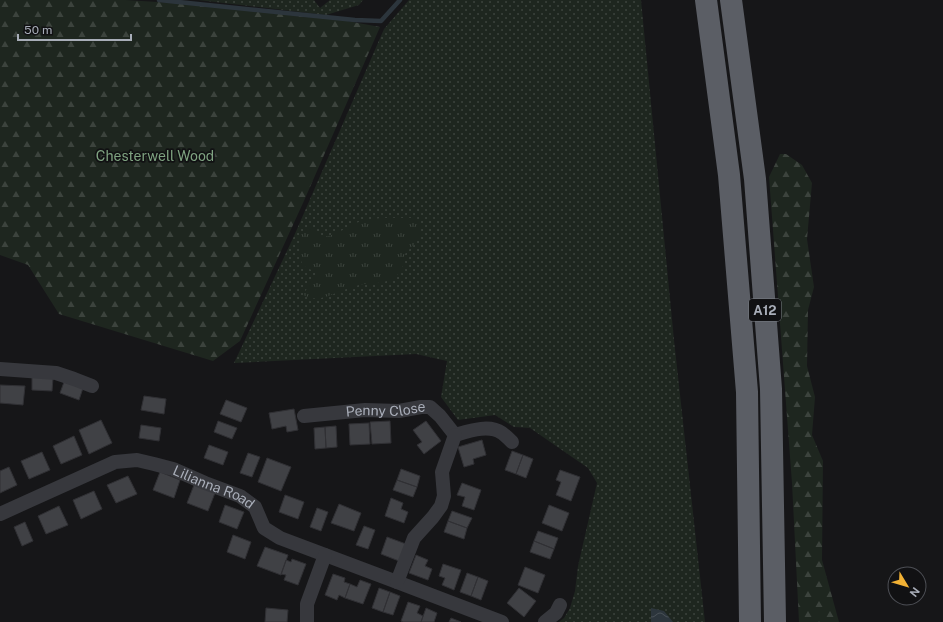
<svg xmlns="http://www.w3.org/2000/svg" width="943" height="622" font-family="'Public Sans',sans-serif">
	<defs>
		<pattern id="grass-dots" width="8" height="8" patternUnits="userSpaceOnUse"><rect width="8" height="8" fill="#1e261f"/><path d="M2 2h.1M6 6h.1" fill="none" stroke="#3c433d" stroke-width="1.8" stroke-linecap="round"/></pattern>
		<pattern id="forest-firs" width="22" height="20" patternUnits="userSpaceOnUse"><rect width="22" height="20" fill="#1e261f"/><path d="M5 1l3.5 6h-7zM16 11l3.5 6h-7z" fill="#3c433d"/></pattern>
		<pattern id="park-tufts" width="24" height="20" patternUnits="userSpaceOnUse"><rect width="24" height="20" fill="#1e261f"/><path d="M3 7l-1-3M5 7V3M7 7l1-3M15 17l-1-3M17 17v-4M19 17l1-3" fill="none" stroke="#3c433d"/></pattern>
		<pattern id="water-waves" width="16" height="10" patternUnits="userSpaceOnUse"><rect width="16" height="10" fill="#2c353c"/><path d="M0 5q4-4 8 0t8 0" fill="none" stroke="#485056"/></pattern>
	</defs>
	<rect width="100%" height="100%" fill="#161618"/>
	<path fill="url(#grass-dots)" d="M 198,0 L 314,0 L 320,8 L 330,0 L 363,0 L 359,5 L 326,15 Z
		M 409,0 L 641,0 L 674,340 L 705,622 L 559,622 L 564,618 L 570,608 L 575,591 L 578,566 L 597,483 L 588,468 L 530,428 L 514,427 L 495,415 L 458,420 L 441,397 L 447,361 L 416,354 L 234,363 L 294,236 L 384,29 Z"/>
	<path fill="url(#forest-firs)" d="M 0,0 L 125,0 L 207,5 L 320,16 L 380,27 L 303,203 L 240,341 L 213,361 L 59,314 L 28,265 L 0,255 Z
		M 780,154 L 786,154 L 802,165 L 812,183 L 807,239 L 814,287 L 808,310 L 807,366 L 815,397 L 812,435 L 823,461 L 822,560 L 839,622 L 799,622 L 792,483 L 769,177 Z"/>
	<path fill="url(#park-tufts)" d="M 381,218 L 413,218 L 420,225 L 421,237 L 404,255 C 404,265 403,270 395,277 C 383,285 372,282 359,285 C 351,287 343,290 336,293 C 331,295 326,297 321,298 C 314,299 310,298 303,295 L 317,272 C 312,270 307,269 303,265 C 299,260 298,240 301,234 C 303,230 307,228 311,227 C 316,229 318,235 324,236 C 333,238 347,226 356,223 C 363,220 373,219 381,218 Z"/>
	<path fill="url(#water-waves)" d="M 651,608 L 664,611 L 673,622 L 651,622 Z"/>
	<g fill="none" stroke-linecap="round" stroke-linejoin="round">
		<path stroke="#2c353c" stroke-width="4.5" d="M 159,0 L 355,20 L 381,21 L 400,0"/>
	</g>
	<path fill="#404145" stroke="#303034" d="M 32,377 L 53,378 L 52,391 L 32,390 Z
		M 64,382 L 83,388 L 79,400 L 60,393 Z
		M 0,385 L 25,386 L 23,405 L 0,403 Z
		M 144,396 L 166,399 L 164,414 L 141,410 Z
		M 226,400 L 247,408 L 241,422 L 220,414 Z
		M 294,409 L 298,430 L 287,432 L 286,426 L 272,429 L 269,413 Z
		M 101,420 L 112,443 L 89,454 L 79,430 Z
		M 218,421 L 237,428 L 232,439 L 214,432 Z
		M 390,421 L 391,443 L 372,444 L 370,422 Z
		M 426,421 L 441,441 L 424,454 L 417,445 L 422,442 L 413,430 Z
		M 369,423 L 370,444 L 350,445 L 349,424 Z
		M 141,425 L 161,428 L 159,441 L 139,438 Z
		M 336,426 L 337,447 L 326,448 L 325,427 Z
		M 325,427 L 326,448 L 315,449 L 314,428 Z
		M 74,436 L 82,455 L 61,464 L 53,446 Z
		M 482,440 L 486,455 L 473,459 L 474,464 L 464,467 L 458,447 Z
		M 209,445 L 228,452 L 223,465 L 204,458 Z
		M 512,451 L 523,455 L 516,474 L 505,470 Z
		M 42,452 L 50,470 L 29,479 L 21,461 Z
		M 248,453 L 260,457 L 252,477 L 240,473 Z
		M 523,455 L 533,459 L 526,478 L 516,474 Z
		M 267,458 L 291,467 L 281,491 L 258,482 Z
		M 9,467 L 17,485 L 0,493 L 0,471 Z
		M 401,469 L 420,476 L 417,487 L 397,480 Z
		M 560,470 L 580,477 L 571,501 L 556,495 L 561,482 L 556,480 Z
		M 160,472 L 180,480 L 174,498 L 153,490 Z
		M 128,476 L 137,494 L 116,503 L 107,485 Z
		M 397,480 L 417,487 L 413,497 L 393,490 Z
		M 462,483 L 481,490 L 474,510 L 462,506 L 465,497 L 457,495 Z
		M 194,485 L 215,493 L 208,511 L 187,503 Z
		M 94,491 L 102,509 L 81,519 L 73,500 Z
		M 285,495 L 304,502 L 298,519 L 279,512 Z
		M 391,498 L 403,503 L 401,509 L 408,512 L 404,523 L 385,516 Z
		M 339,504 L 361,513 L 354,531 L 331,523 Z
		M 225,505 L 244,512 L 237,529 L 219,522 Z
		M 549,505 L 569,513 L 562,531 L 542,523 Z
		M 59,506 L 68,525 L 46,534 L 38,516 Z
		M 317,508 L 328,512 L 321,531 L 310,527 Z
		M 452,511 L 472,518 L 467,528 L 448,521 Z
		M 448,521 L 467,528 L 464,539 L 444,532 Z
		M 25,522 L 33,541 L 22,546 L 14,527 Z
		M 364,526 L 375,530 L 368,549 L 356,545 Z
		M 538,531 L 558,538 L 554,549 L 534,541 Z
		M 233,535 L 251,542 L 245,559 L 227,552 Z
		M 387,537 L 406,544 L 399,561 L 381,554 Z
		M 534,541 L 554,549 L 550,559 L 530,552 Z
		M 265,547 L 288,555 L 281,575 L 257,566 Z
		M 416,555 L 428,560 L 425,566 L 432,569 L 428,580 L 409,573 Z
		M 292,559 L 306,564 L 298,585 L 284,580 L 286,575 L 281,574 L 286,560 L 291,562 Z
		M 443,564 L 461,570 L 454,590 L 442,585 L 445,578 L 439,576 Z
		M 525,567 L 545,575 L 538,593 L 518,585 Z
		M 467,573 L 478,577 L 471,596 L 460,592 Z
		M 333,574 L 345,578 L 344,582 L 350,584 L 345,598 L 339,595 L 337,600 L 325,595 Z
		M 478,577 L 488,581 L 481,600 L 471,596 Z
		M 360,580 L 371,584 L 363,604 L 345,598 L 350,584 L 357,587 Z
		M 379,588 L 390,592 L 383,612 L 372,608 Z
		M 519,588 L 536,601 L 524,617 L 507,603 Z
		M 390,592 L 400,596 L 393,615 L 383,612 Z
		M 408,602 L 420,606 L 417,613 L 423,616 L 421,622 L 403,622 L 401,621 Z
		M 266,608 L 288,610 L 287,622 L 265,622 Z
		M 426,608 L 437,613 L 434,622 L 421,622 Z
		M 451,618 L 461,622 L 449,622 Z"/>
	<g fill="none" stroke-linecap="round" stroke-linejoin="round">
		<g stroke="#37383d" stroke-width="14">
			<path d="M 0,369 L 56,373 L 74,379 L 92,386"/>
			<path id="s1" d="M 304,416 L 365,410 L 399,411 L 421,407 L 430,407 L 440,416 L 455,435 C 469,431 489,424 502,433 C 506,436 509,439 512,442"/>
			<path id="s2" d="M 0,514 L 115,462 L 137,460 L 154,464 L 173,469 L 205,483 L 240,496 L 255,507 L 264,528 L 280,538 L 397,582 L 502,622"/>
			<path d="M 397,582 L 414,538 L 433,517 L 441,506 L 444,496 L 442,472 L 455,435"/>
			<path d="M 307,622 L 307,604 L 325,555"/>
			<path d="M 545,622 L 556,613 L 560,605"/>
		</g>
		<path stroke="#5b5e65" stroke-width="22" d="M 706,0 L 729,175 L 747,392 L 750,622
			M 731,0 L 755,179 L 771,389 L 775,622"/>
	</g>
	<g text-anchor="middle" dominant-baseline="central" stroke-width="3.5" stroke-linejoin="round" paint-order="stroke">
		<rect fill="#111113" stroke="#7b7e86" stroke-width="1" x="749" y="299" width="32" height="22" rx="3"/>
		<g font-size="13" font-weight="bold" fill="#a8adb8">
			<text x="765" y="310">A12</text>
		</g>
		<g font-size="14" fill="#7fa381" stroke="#111113">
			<text x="155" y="156">Chesterwell Wood</text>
		</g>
		<g font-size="14" fill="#a8adb8" stroke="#111113">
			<text stroke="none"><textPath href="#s1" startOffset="82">Penny Close</textPath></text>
			<text stroke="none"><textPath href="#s2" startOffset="230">Lilianna Road</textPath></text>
		</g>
	</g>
	<g transform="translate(907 586) rotate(128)"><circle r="19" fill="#111113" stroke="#4d4f55"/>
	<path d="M0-3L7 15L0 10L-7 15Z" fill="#f2b134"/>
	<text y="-6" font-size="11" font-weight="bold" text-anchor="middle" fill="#a8adb8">N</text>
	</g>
	<path d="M18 34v6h113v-6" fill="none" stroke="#a8adb8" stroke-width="2"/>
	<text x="24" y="34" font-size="12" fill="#a8adb8" stroke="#111113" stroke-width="3" paint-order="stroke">50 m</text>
</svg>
